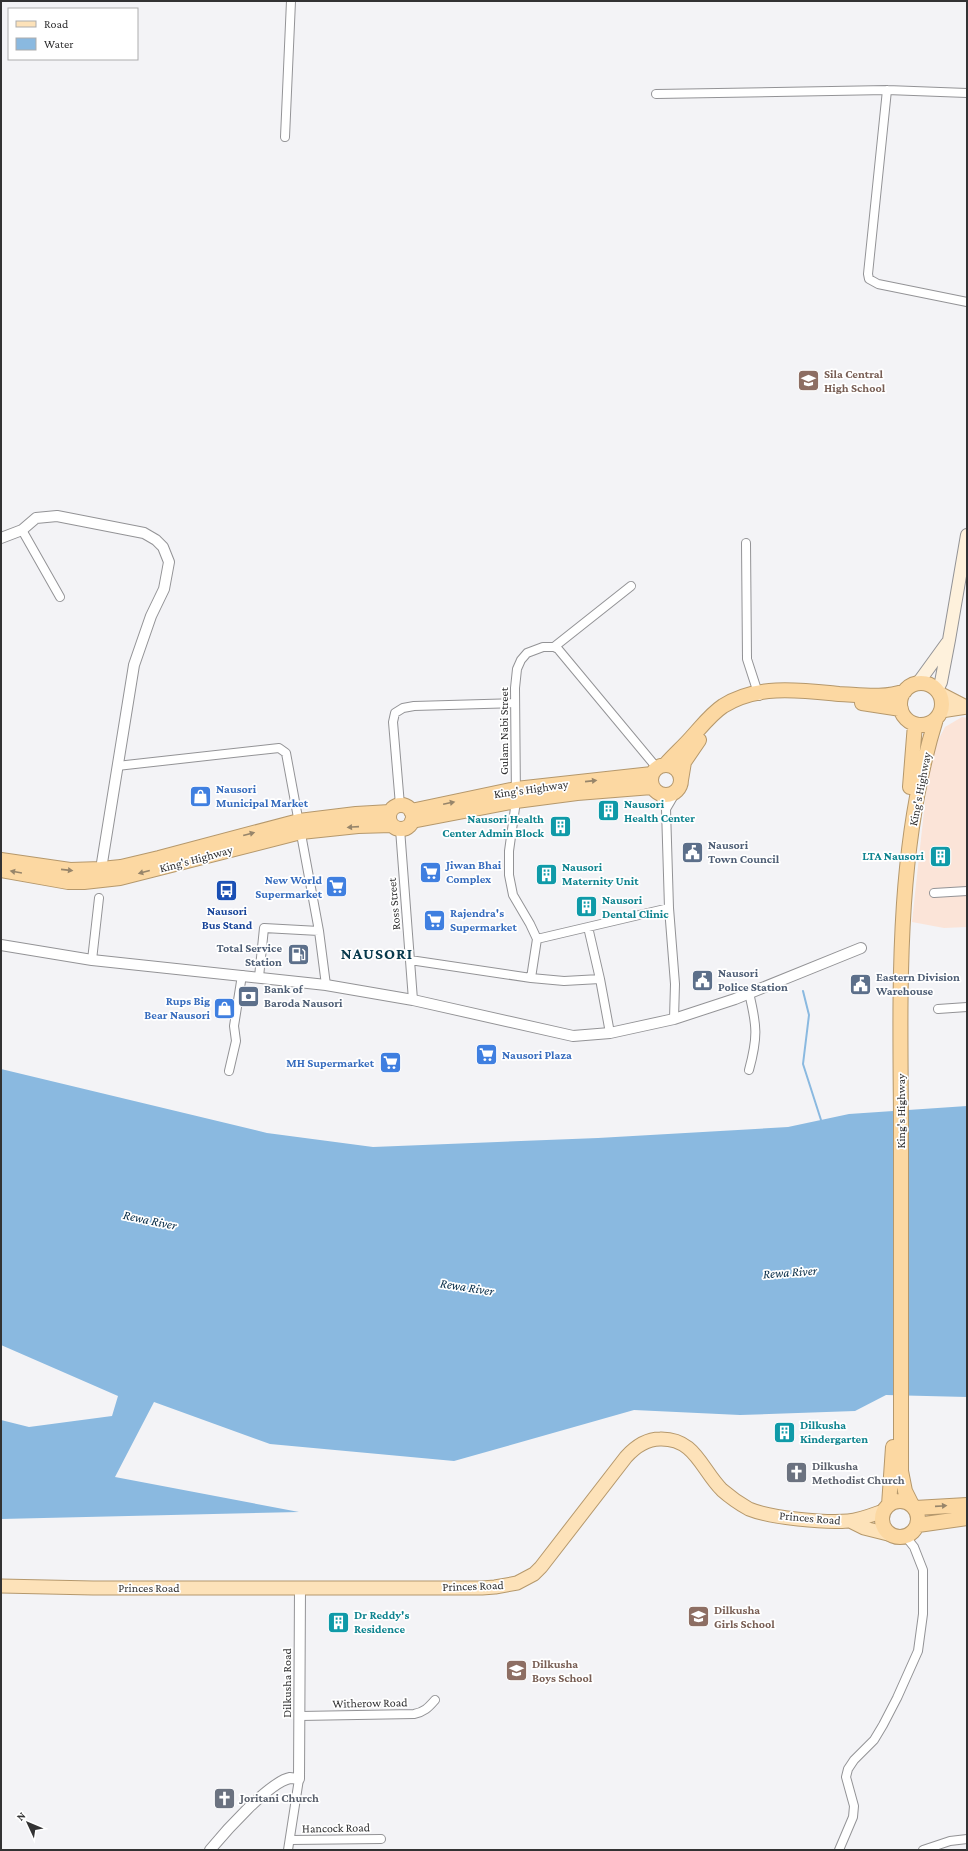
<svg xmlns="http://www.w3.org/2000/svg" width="968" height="1851" font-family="'Crimson Pro',serif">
	<rect width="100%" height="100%" fill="#f3f3f6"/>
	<path fill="#fbe4d8" d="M 962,717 L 967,718 L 967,927 L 944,928 L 912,922 L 914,903 L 930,756 L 945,727 Z"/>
	<path fill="#8ab9e0" d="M 1,1069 L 267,1133 L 373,1147 L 598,1138 L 788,1127 L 849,1114 L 967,1106 L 967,1397 L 886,1395 L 855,1411 L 740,1415 L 634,1410 L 454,1461 L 270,1444 L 154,1402 L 115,1477 L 299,1512 L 1,1519 L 1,1420 L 29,1427 L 112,1416 L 118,1396 L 1,1345 Z"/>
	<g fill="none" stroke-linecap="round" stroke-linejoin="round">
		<path stroke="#8ab9e0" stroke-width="2" d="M 803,991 L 809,1015 L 803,1064 L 821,1120"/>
		<defs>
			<path id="minor" d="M 887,90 L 868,274 L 869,279 L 878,284 L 967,302
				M 656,94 L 887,90 L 967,93
				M 285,137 L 291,1
				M 22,530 L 60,597
				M 746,543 L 747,659 L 759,696
				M 554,647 L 631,586
				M 117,766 L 279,748 L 286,753 L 319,931 L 326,985
				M 659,794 L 666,809 L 669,908 L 675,984 L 674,1019
				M 400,805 L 393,722 L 395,713 L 403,708 L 414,706 L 515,703
				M 666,809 L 677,790
				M 400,829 L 413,1000
				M 934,893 L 967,891
				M 588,927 L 600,979 L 610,1033
				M 537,939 L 669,908
				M 92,960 L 99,898
				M 410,960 L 531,978 L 564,981 L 600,979
				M 259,977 L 264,928 L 319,931
				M 531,978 L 537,939 L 530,924 L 513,895 L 509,875 L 509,851 L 516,801 L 515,688 L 517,669 L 521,660 L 527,653 L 543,647 L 554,647 L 558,649 L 657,768
				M 749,993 C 757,1026 758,1037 749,1070
				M 938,1009 L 967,1007
				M 229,1071 L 236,1041 L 234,1026 L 242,975
				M 300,1716 L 414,1714 C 424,1712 428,1708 435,1700
				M 291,1840 L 381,1839
				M 288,1850 L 299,1779
				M 839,1850 L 853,1817 L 854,1806 L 846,1777 L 848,1769 L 854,1760 L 874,1740 L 883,1725 L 897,1698 L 918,1651 L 923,1614 L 923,1570 L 914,1547 L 906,1537
				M 923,1850 L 950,1841 L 967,1839"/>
			<path id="tertiary" d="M 1,538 L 22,530 L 36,518 L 57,516 L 144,533 L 156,540 L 163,547 L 169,562 L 164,589 L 151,616 L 134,665 L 101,869
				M 1,945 L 92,960 L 326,985 L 413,1000 L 573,1036 L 610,1033 L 674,1019 L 735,999 L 861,948
				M 210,1850 C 224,1833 269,1782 290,1778 C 292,1778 296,1779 299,1779 L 300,1588"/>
			<path id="secondary" d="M 918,683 L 947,643
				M 937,690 L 941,682 L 949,640 L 967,535"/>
			<path id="primary" d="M 939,693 L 966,707
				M 941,711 L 967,707
				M 850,1521 L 864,1528 L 888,1534
				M 1,1586 L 93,1588 L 482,1588 L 495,1587 L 517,1583 L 534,1574 L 541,1567 L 626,1457 C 635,1447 646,1439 660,1439 C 695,1438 701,1469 722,1490 C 730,1497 740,1504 749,1509 C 771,1518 825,1523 848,1521 C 860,1520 872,1515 883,1511"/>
			<path id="trunk" d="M900 704a21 21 0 1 1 42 0a21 21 0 1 1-42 0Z
				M 862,703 L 901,709
				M 666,764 C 674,755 683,747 691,738 C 701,727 711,714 723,706 C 758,684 800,690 839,694 C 861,695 884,699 905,691
				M651 780a15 15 0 1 1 30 0a15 15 0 1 1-30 0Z
				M 681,780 L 684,762 L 699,740
				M 910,787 L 915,724
				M389 817a12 12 0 1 1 24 0a12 12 0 1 1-24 0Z
				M 411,811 L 516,789 L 652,774
				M 412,821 L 516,801 L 577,793 L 652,787
				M 1,860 L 70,870 L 101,869 L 121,867 L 159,858 L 299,821 L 356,814 L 390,812
				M 1,870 L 68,882 L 84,882 L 120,878 L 301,832 L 358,826 L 392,825
				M882 1519a18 18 0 1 1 36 0a18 18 0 1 1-36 0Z
				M 889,1505 L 893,1447
				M 912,1505 L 905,1491 L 901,1471 C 901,1354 901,1236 901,1118 C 900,986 896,847 936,719
				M 915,1508 L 967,1505
				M 918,1525 L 967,1518"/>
		</defs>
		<use href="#minor" stroke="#939396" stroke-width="10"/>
		<use href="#tertiary" stroke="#939396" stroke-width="12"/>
		<use href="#secondary" stroke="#939396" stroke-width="14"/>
		<use href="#primary" stroke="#b5986c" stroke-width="15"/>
		<use href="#trunk" stroke="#b5986c" stroke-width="16"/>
		<use href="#minor" stroke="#fff" stroke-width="8"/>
		<use href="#tertiary" stroke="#fff" stroke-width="10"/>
		<use href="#secondary" stroke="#fef1dc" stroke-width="12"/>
		<use href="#primary" stroke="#fde2b9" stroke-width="13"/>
		<use href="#trunk" stroke="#fcd8a2" stroke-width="14"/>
	</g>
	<defs><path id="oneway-solid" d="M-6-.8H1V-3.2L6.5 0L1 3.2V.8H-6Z"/></defs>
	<g fill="#97856a">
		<use href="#oneway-solid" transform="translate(591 781) rotate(-6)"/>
		<use href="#oneway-solid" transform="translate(449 803) rotate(-12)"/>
		<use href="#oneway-solid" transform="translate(353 827) rotate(176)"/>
		<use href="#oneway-solid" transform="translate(249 834) rotate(-15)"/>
		<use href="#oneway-solid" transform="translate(67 870) rotate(6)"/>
		<use href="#oneway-solid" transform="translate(16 872) rotate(-170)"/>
		<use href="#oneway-solid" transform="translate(144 872) rotate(165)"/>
		<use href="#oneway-solid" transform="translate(941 1506) rotate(-4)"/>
	</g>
	<defs>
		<symbol id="school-square" viewBox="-11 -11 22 22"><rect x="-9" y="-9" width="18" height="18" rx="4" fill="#8d6e63" stroke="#fff"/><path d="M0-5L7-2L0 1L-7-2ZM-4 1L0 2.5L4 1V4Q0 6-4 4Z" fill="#fff"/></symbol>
		<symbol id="shop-square" viewBox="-11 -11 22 22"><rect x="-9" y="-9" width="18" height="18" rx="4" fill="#3f7fe0" stroke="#fff"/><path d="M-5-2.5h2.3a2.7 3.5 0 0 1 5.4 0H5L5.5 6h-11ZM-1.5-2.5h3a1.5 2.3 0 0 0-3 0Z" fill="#fff"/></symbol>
		<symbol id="building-square" viewBox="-11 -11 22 22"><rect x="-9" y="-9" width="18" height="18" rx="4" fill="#0f9aa8" stroke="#fff"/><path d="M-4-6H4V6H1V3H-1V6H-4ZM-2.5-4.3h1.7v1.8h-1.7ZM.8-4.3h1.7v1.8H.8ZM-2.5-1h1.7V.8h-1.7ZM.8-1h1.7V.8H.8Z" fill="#fff"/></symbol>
		<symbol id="civic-square" viewBox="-11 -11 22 22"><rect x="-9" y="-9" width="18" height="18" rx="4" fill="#5c6f8a" stroke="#fff"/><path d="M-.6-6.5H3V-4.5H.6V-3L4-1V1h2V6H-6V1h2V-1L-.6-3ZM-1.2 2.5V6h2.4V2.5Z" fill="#fff"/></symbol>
		<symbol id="supermarket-square" viewBox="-11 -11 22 22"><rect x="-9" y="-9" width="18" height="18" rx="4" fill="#3f7fe0" stroke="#fff"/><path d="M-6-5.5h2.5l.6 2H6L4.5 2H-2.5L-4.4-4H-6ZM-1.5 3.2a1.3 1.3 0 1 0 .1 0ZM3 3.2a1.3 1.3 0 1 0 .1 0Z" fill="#fff"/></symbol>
		<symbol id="bus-square" viewBox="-11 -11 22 22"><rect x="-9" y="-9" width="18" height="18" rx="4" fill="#1a4fb4" stroke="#fff"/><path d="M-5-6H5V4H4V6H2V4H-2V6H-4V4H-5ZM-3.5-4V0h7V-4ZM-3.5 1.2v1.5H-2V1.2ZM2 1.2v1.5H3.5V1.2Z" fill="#fff"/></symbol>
		<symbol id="fuel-square" viewBox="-11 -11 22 22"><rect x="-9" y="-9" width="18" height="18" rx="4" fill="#5c6f8a" stroke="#fff"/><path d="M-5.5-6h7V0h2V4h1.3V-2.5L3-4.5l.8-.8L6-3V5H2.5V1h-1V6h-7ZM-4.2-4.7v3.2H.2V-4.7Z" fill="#fff"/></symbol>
		<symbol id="bank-square" viewBox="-11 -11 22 22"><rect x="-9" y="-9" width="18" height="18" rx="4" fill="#5c6f8a" stroke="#fff"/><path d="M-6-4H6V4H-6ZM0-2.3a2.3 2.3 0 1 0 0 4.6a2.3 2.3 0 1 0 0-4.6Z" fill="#fff"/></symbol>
		<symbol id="church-square" viewBox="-11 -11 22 22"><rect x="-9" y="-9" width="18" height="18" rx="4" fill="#6b7280" stroke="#fff"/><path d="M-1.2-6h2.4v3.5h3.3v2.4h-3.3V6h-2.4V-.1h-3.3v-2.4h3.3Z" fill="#fff"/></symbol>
	</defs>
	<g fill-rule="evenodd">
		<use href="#school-square" x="796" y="368" width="25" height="25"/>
		<use href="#shop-square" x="188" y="784" width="25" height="25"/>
		<use href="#building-square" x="596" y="798" width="25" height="25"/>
		<use href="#building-square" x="548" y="814" width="25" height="25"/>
		<use href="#civic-square" x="680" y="840" width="25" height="25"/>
		<use href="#building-square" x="928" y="844" width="25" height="25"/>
		<use href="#supermarket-square" x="418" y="860" width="25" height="25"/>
		<use href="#building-square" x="534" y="862" width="25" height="25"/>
		<use href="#supermarket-square" x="324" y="874" width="25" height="25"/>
		<use href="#bus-square" x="214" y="878" width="25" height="25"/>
		<use href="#building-square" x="574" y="894" width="25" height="25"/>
		<use href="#supermarket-square" x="422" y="908" width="25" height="25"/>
		<use href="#fuel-square" x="286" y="942" width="25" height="25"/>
		<use href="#civic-square" x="690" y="968" width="25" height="25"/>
		<use href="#civic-square" x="848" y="972" width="25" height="25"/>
		<use href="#bank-square" x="236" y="984" width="25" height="25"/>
		<use href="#shop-square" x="212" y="996" width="25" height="25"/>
		<use href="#supermarket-square" x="474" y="1042" width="25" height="25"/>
		<use href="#supermarket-square" x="378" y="1050" width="25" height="25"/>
		<use href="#building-square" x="772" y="1420" width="25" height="25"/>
		<use href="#church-square" x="784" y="1460" width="25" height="25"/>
		<use href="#school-square" x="686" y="1604" width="25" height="25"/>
		<use href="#building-square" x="326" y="1610" width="25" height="25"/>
		<use href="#school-square" x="504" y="1658" width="25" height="25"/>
		<use href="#church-square" x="212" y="1786" width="25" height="25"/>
	</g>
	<g text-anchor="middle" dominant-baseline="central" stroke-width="3.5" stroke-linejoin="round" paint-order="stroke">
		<g font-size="12" font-weight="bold" fill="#785e54" stroke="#fff" text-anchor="start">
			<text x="824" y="374">Sila Central<tspan x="824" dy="14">High School</tspan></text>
			<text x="714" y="1610">Dilkusha<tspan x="714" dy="14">Girls School</tspan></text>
			<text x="532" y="1664">Dilkusha<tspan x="532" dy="14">Boys School</tspan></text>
		</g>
		<g font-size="12" fill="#323233" stroke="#fff">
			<text transform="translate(504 731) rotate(-90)">Gulam Nabi Street</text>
			<text transform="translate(531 789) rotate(-8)">King's Highway</text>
			<text transform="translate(920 789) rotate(-79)">King's Highway</text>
			<text transform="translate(196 859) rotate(-15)">King's Highway</text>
			<text transform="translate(394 904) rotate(-95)">Ross Street</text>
			<text transform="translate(901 1111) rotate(-90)">King's Highway</text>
			<text transform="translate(810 1518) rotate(5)">Princes Road</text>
			<text transform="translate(473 1586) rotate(-2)">Princes Road</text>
			<text x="149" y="1588">Princes Road</text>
			<text transform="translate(287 1683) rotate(-90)">Dilkusha Road</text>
			<text transform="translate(370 1703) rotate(-1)">Witherow Road</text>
			<text transform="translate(336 1828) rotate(-1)">Hancock Road</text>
		</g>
		<g font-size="12" font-weight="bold" fill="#366cbe" stroke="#fff" text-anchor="start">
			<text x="216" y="789">Nausori<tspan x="216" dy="14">Municipal Market</tspan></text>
			<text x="446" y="865">Jiwan Bhai<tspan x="446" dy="14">Complex</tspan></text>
			<text x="322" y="880" text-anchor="end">New World<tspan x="322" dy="14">Supermarket</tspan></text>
			<text x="450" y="913">Rajendra's<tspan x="450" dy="14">Supermarket</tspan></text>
			<text x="210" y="1001" text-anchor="end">Rups Big<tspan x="210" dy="14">Bear Nausori</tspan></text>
			<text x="502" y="1055">Nausori Plaza</text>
			<text x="374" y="1063" text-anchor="end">MH Supermarket</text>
		</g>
		<g font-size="12" font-weight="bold" fill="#0d838f" stroke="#fff" text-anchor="start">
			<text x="624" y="804">Nausori<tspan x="624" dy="14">Health Center</tspan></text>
			<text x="544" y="819" text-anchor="end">Nausori Health<tspan x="544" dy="14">Center Admin Block</tspan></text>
			<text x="924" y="856" text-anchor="end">LTA Nausori</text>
			<text x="562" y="867">Nausori<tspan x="562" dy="14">Maternity Unit</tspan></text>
			<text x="602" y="900">Nausori<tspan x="602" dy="14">Dental Clinic</tspan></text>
			<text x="800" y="1425">Dilkusha<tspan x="800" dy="14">Kindergarten</tspan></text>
			<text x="354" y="1615">Dr Reddy's<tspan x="354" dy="14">Residence</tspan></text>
		</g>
		<g font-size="12" font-weight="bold" fill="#4e5e75" stroke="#fff" text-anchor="start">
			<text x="708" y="845">Nausori<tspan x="708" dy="14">Town Council</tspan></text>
			<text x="282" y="948" text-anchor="end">Total Service<tspan x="282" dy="14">Station</tspan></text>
			<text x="718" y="973">Nausori<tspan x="718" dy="14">Police Station</tspan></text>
			<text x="876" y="977">Eastern Division<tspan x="876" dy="14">Warehouse</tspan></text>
			<text x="264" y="989">Bank of<tspan x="264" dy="14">Baroda Nausori</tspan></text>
		</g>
		<g font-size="12" font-weight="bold" fill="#164399" stroke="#fff">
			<text x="227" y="911">Nausori<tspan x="227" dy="14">Bus Stand</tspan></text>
		</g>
		<g font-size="12" font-weight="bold" fill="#5b616d" stroke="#fff" text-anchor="start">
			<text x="812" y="1466">Dilkusha<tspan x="812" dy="14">Methodist Church</tspan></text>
			<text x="240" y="1798">Joritani Church</text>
		</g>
		<g font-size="13" font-style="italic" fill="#082d48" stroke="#fff">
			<text transform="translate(150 1220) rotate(12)">Rewa River</text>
			<text transform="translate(790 1272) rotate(-4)">Rewa River</text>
			<text transform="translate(467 1287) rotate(9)">Rewa River</text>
		</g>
		<g font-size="16" font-weight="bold" letter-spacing="1" fill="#07394c" stroke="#fff">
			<text x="377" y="953">NAUSORI</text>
		</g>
	</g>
	<rect width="968" height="1851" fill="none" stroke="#323233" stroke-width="4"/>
	<rect x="8" y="8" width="130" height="52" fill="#ffffff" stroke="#adadad"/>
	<rect x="16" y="21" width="20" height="6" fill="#fde2b9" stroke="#adadad"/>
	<text x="44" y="28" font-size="12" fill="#323233">Road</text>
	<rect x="16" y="38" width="20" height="12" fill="#8ab9e0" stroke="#adadad"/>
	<text x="44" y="48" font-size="12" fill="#323233">Water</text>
	<g transform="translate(28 1823) rotate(314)" stroke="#ffffff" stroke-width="3" paint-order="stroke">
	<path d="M0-3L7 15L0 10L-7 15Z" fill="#323233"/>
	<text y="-6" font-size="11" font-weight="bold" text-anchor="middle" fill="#323233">N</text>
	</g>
</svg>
